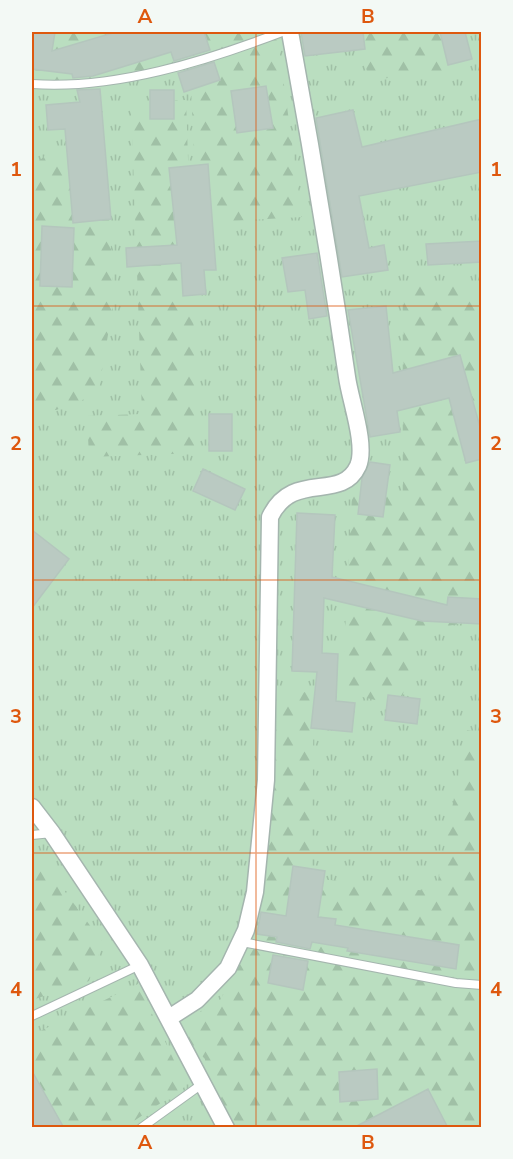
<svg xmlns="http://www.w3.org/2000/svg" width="513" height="1159" font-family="'Nunito Sans',sans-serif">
	<defs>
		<pattern id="grass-tufts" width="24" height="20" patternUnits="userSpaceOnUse" patternTransform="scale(1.5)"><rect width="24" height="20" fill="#badec0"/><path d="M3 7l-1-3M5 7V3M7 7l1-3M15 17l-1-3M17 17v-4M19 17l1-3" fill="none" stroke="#a0c0a6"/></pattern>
		<pattern id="forest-firs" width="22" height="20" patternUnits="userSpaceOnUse" patternTransform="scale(1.5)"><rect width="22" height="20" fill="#badec0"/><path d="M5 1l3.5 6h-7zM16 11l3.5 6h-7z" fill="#a0c0a6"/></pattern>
	</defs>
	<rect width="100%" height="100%" fill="#e2ede7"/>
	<path fill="url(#grass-tufts)" d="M 32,32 L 481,32 L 481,1127 L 32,1127 Z"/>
	<path fill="url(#forest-firs)" d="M 32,32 L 281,32 L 277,33 L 302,217 L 197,223 L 190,64 L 168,72 L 32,84 Z
		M 317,32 L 455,32 L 460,70 L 370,80 L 356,36 Z
		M 186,100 L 198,453 L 89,457 L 87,416 L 142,414 L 131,102 Z
		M 54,148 L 86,151 L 106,167 L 114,299 L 98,394 L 56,410 L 32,410 L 32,167 Z
		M 481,281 L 481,626 L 463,623 L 418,633 L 400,706 L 342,692 L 352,495 L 403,494 L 404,287 Z
		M 314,692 L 311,878 L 436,892 L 467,730 L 481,733 L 481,1127 L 240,1127 L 206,1090 L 205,1059 L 175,1028 L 221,999 L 243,955 L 259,787 L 260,693 Z
		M 37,854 L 103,943 L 89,981 L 32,1000 L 32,855 Z
		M 138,984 L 186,1086 L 125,1127 L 32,1128 L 32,1035 Z"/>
	<path fill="#bacac2" stroke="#b4c6bd" stroke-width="1.5" d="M 32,32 L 55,32 L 52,51 L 116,32 L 204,32 L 210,50 L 174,61 L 171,52 L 93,76 L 73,78 L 72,74 L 32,69 Z
		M 301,32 L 363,32 L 365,49 L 305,56 Z
		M 440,32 L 465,32 L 472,59 L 448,65 Z
		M 214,62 L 220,80 L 184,92 L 178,73 Z
		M 266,86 L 273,128 L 237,133 L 231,91 Z
		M 100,89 L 111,219 L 73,223 L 65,129 L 48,130 L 46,105 L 80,102 L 77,90 Z
		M 150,90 L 174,90 L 174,119 L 150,119 Z
		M 353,110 L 362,147 L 482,119 L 482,172 L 359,196 L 369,248 L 384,245 L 388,270 L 342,277 L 316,118 Z
		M 208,164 L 216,270 L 204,270 L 206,294 L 183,296 L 181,263 L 127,267 L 126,248 L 177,245 L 169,168 Z
		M 42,226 L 74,228 L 72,287 L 40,286 Z
		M 482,241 L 482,262 L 428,265 L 426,244 Z
		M 317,253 L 327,316 L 309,319 L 305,290 L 288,292 L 282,258 Z
		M 386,306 L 393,373 L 460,355 L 482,434 L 482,459 L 466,463 L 449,398 L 397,411 L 400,432 L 370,437 L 348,310 Z
		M 209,414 L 232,414 L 232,451 L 209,451 Z
		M 370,462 L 390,465 L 383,517 L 358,514 L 362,478 Z
		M 203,469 L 245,489 L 235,510 L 193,491 Z
		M 297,513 L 335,515 L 332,577 L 447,605 L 448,597 L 482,599 L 482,624 L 422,621 L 324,598 L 322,653 L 338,654 L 336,701 L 355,703 L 352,732 L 311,728 L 317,672 L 292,671 Z
		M 32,530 L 69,559 L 32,608 Z
		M 388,695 L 420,699 L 417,724 L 385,720 Z
		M 293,866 L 325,871 L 318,917 L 336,919 L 335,925 L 459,945 L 456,969 L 347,951 L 348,948 L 312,942 L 310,949 L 276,942 L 277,937 L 257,934 L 261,912 L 286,916 Z
		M 273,955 L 308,961 L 303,990 L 268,983 Z
		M 377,1069 L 378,1099 L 340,1102 L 339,1072 Z
		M 32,1071 L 64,1128 L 32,1128 Z
		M 428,1089 L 448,1128 L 353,1128 Z"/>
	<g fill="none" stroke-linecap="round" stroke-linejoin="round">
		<defs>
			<path id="lane" d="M 32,84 C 114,90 206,61 282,32
				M 32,835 L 52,833
				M 242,942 L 456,983 L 482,985
				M 32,1016 L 140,965
				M 141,1128 L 202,1084"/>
			<path id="street" d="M 32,807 L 52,833 L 140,965 L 226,1128
				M 169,1018 L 197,1000 L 228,968 L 246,930 L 255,892 L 266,780 L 270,517 C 293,469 341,503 358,466 C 367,445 350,400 347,377 C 330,261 311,146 290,32"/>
		</defs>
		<use href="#lane" stroke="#a4b5ae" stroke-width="10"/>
		<use href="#street" stroke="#a4b5ae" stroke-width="19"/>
		<use href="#lane" stroke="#fff" stroke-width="8"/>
		<use href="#street" stroke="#fff" stroke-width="16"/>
	</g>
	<path fill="none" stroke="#de580e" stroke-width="1.5" stroke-opacity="0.55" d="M 256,32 L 256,1128M 32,306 L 482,306M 32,580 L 482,580M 32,853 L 482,853"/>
	<rect width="513" height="1159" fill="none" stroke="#f3f9f5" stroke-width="66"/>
	<rect x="33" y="33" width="447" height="1093" fill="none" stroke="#de580e" stroke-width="2"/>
	<g font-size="20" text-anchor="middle" font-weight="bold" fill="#de580e">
		<text x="145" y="23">A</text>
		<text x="368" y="23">B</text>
		<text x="16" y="176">1</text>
		<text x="496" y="176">1</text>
		<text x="16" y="450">2</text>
		<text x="496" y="450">2</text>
		<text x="16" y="723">3</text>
		<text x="496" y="723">3</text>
		<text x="16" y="996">4</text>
		<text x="496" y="996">4</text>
		<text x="145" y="1149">A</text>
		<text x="368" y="1149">B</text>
	</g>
</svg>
